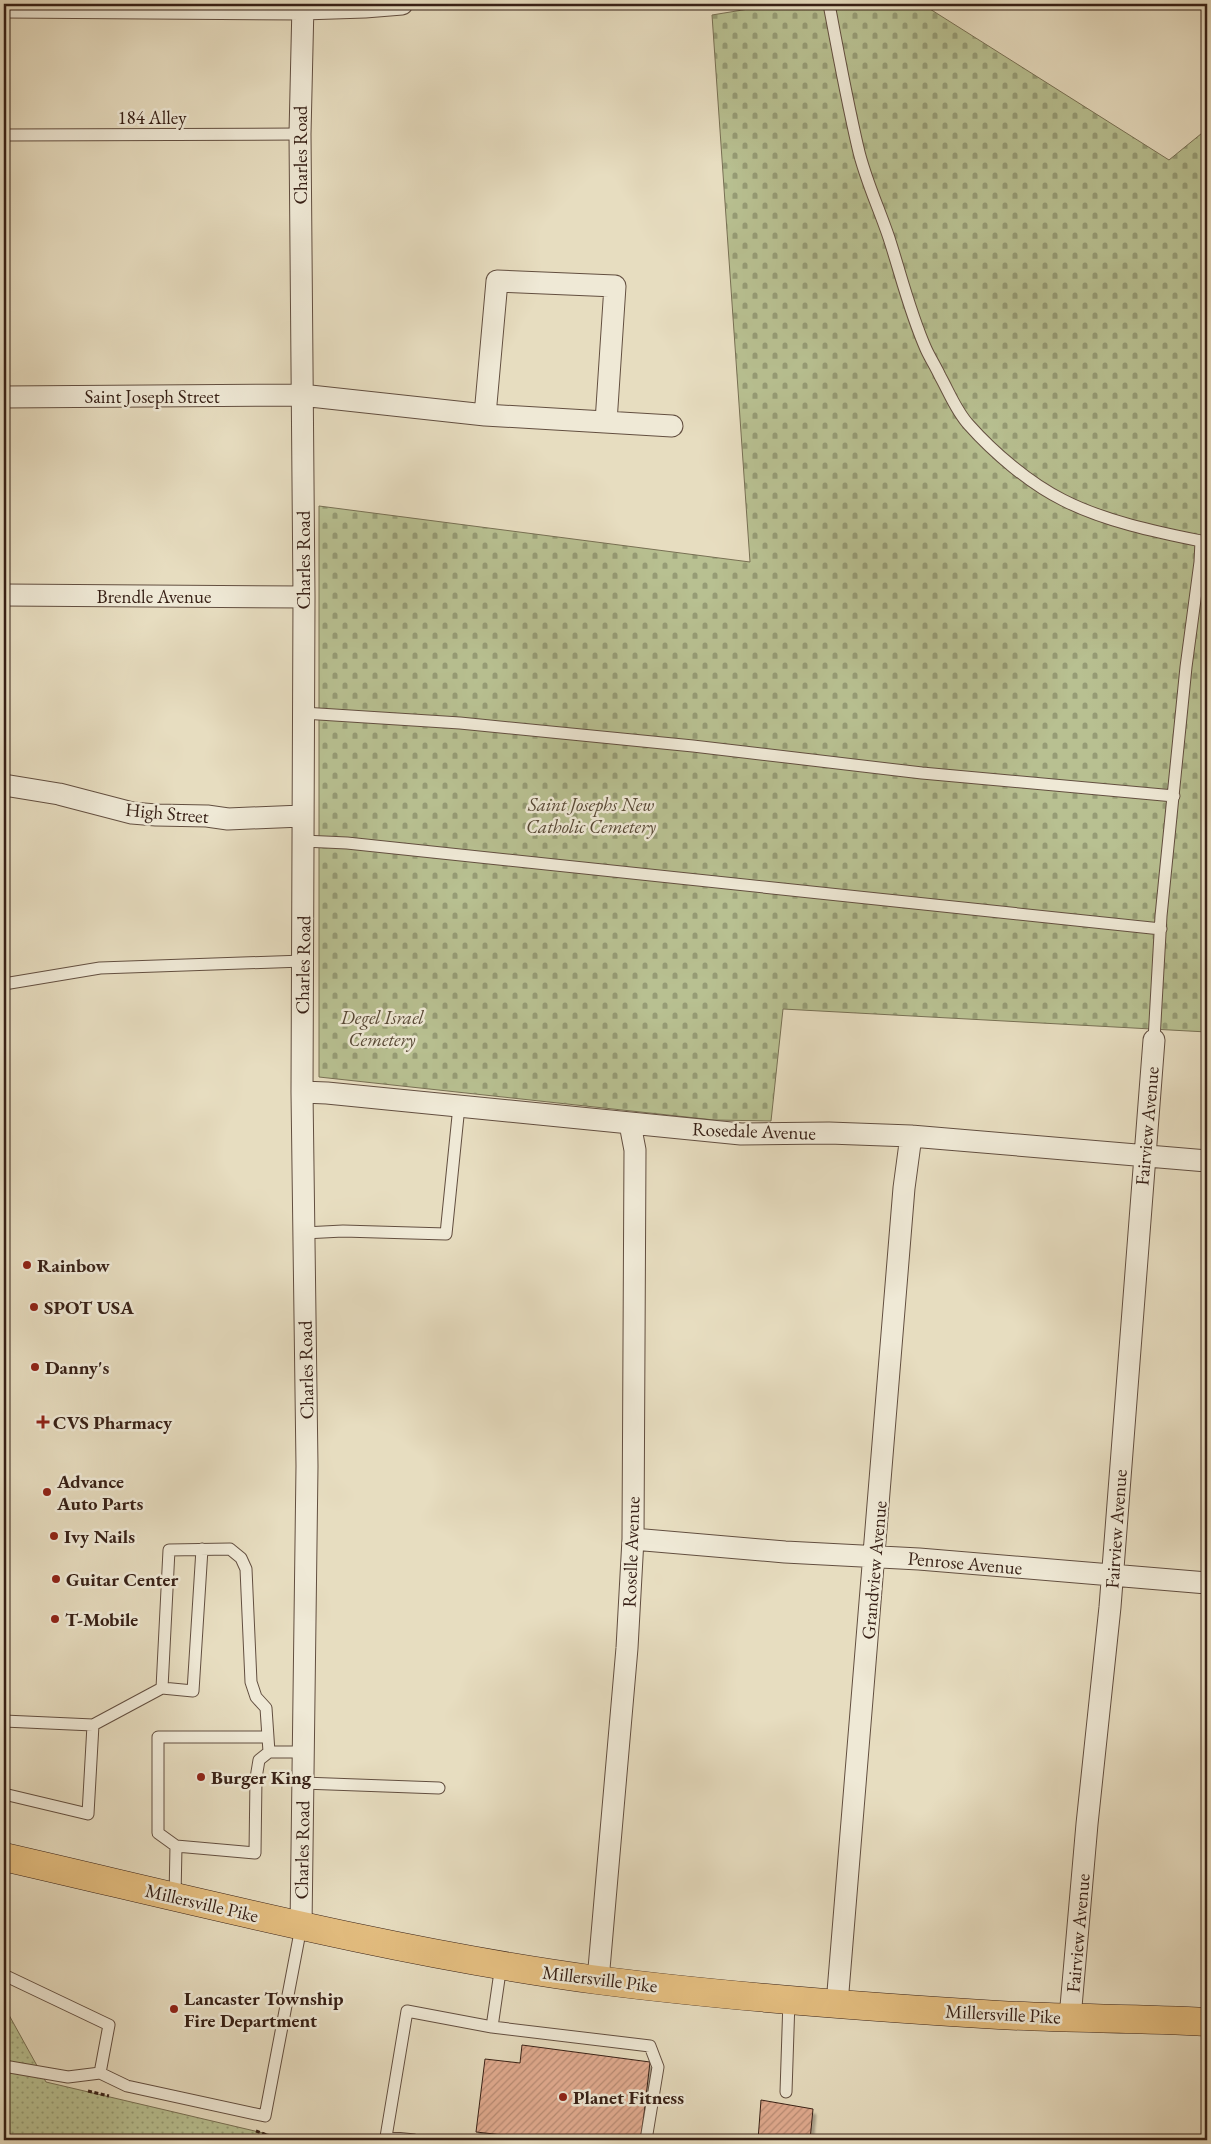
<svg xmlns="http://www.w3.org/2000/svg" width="1211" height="2144" font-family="'EB Garamond',serif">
	<defs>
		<pattern id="cemetery-stones" width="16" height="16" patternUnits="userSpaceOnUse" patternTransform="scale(1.25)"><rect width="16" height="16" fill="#b8c091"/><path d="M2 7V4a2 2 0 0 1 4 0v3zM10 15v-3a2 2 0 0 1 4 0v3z" fill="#969c75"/></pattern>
		<pattern id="park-dots" width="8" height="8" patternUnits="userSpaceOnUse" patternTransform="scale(1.25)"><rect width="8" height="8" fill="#b8c091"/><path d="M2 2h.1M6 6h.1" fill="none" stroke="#969c75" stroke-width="1.8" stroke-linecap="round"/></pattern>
		<pattern id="building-hatch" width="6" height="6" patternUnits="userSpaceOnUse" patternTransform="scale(1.25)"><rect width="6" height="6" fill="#e2ac91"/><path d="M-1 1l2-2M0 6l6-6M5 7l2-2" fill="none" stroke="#b88c75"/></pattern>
		<filter id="shadow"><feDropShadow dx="3" dy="5.5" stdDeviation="1" flood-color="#0004"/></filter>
	</defs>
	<rect width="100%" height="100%" fill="#e7ddc0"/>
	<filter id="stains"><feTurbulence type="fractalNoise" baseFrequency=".004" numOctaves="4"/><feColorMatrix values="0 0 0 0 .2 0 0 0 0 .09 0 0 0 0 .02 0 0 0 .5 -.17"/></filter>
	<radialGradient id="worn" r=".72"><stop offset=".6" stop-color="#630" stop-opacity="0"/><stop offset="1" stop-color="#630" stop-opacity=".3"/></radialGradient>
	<path fill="url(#cemetery-stones)" stroke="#787054" d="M 779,4 L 922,4 L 1169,160 L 1207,129 L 1207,1032 L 783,1009 L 771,1121 L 714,1120 L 319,1077 L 319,506 L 750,562 L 712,15 Z"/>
	<path fill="url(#park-dots)" stroke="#787054" d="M 4,2006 L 46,2082 L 293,2140 L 4,2140 Z"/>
	<path fill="url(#building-hatch)" stroke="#372016" filter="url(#shadow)" d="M 522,2045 L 650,2062 L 641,2140 L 512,2140 L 512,2136 L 476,2132 L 485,2059 L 520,2063 Z
		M 761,2100 L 813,2109 L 810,2140 L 758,2140 Z"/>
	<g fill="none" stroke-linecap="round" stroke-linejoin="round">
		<defs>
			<path id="lane" d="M 829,4 C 838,52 847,101 858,148 C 865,179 879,208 889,238 C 901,275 910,313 926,349 C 930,358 936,367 940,376 C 949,392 956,411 969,425 C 993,452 1030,484 1063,500 C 1104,521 1156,532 1201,541 L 1200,562 L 1186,667 L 1161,916 L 1154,1040
				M 4,135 L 300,134
				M 303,713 L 460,723 L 693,746 L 922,773 L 1174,796
				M 303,841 L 347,843 L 1161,929
				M 4,984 L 100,968 L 303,961
				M 304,1233 L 343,1231 L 446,1234 L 459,1106
				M 162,1688 L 193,1691 L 202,1549
				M 4,1721 L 93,1725 L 162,1688 L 169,1550 L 230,1549 L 241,1558 L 246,1569 L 251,1682 L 256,1697 L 266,1708 L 269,1752
				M 267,1737 L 158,1737 L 158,1833 L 176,1846 L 255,1853 L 256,1778 L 259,1760 L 269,1752 L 303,1752
				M 303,1783 L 439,1788
				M 4,1794 L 88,1814 L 93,1725
				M 175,1897 L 176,1846
				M 501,1965 L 492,2027 L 650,2046 L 658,2067 L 646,2140
				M 4,1975 L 109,2025 L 100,2073
				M 4,2066 L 68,2077 L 100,2073 L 127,2086 L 265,2116 L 301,1927
				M 786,2092 L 789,2000
				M 414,2140 L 386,2137 L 407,2011 L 492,2027"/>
			<path id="street" d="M 4,7 L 303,9 L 365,7 L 402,4
				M 4,397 L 301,395 L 485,415 L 672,426
				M 485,415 L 497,281 L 615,286 L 606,422
				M 4,595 L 304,597
				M 4,785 L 59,794 L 132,813 L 156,815 L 207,816 L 228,819 L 302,816
				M 302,1092 L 327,1093 L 741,1134 L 829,1133 L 911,1136 L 1207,1161
				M 633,1539 L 785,1552 L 919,1559 L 1207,1583
				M 301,1927 L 307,1466 L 302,1092 L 304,597 L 300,134 L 303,4
				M 598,1980 L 627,1648 L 633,1539 L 635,1150 L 630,1124
				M 837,2004 L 904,1188 L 911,1136
				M 1070,2018 L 1087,1824 L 1110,1607 L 1154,1040"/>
			<path id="primary" d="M 4,1857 C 200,1902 396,1953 597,1980 C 730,1997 865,2007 999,2015 C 1069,2019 1138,2018 1207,2022"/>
		</defs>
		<use href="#lane" stroke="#634f40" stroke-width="13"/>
		<use href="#street" stroke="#634f40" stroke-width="23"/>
		<use href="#primary" stroke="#372016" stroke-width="29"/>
		<path stroke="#372016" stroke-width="3" stroke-dasharray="4 2.5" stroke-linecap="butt" d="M 88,2091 L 109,2096
			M 256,2131 L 281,2140"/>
		<use href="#lane" stroke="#efe9d6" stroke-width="11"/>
		<use href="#street" stroke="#efe9d6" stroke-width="21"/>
		<use href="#primary" stroke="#e4be80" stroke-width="28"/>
	</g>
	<g fill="#8f2418" stroke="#efe9d6" stroke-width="2">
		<circle cx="27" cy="1265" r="5"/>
		<circle cx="34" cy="1307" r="5"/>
		<circle cx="35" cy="1367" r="5"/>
		<path d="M40.5 1414.5h5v5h5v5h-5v5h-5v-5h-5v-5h5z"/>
		<circle cx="47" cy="1492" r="5"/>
		<circle cx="54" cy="1536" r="5"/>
		<circle cx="56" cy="1579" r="5"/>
		<circle cx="55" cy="1619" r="5"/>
		<circle cx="201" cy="1777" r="5"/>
		<circle cx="174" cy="2009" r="5"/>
		<circle cx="563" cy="2097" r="5"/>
	</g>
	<g text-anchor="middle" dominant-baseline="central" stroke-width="5" stroke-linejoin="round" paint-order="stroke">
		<g font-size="19" fill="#372016" stroke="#efe9d6">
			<text x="152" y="117">184 Alley</text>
			<text transform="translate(300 155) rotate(-90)">Charles Road</text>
			<text x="152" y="396">Saint Joseph Street</text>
			<text transform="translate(303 560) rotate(-90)">Charles Road</text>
			<text x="154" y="596">Brendle Avenue</text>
			<text transform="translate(167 813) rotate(5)">High Street</text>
			<text transform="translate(303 965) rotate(-89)">Charles Road</text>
			<text transform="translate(1147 1126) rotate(-85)">Fairview Avenue</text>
			<text transform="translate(754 1131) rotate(2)">Rosedale Avenue</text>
			<text transform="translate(306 1370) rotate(-91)">Charles Road</text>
			<text transform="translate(1116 1529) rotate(-86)">Fairview Avenue</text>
			<text transform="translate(631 1552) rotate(-88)">Roselle Avenue</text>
			<text transform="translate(965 1563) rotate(5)">Penrose Avenue</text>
			<text transform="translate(874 1570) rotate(-85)">Grandview Avenue</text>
			<text transform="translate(302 1850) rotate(-89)">Charles Road</text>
			<text transform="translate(202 1903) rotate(13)">Millersville Pike</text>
			<text transform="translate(1078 1933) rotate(-85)">Fairview Avenue</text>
			<text transform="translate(600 1979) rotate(7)">Millersville Pike</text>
			<text transform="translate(1003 2014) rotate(3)">Millersville Pike</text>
		</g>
		<g font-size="19" font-style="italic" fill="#574835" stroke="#efe9d6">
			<text x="591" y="804">Saint Josephs New<tspan x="591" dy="22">Catholic Cemetery</tspan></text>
			<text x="382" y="1017">Degel Israel<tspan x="382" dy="22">Cemetery</tspan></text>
		</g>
		<g font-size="19" font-weight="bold" fill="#372016" stroke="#efe9d6" text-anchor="start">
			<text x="37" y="1265">Rainbow</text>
			<text x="44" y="1307">SPOT USA</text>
			<text x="45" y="1367">Danny's</text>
			<text x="53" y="1422">CVS Pharmacy</text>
			<text x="57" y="1481">Advance<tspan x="57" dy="22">Auto Parts</tspan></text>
			<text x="64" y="1536">Ivy Nails</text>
			<text x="66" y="1579">Guitar Center</text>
			<text x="65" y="1619">T-Mobile</text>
			<text x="211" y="1777">Burger King</text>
			<text x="184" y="1998">Lancaster Township<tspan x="184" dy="22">Fire Department</tspan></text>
			<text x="573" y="2097">Planet Fitness</text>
		</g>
	</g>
	<rect width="1211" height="2144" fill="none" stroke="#e7ddc0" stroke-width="20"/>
	<rect x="5" y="5" width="1201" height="2134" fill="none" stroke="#372016" stroke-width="2.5"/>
	<rect x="10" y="10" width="1191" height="2124" fill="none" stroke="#372016"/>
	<rect width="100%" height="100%" filter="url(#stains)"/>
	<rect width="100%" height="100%" fill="url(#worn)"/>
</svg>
